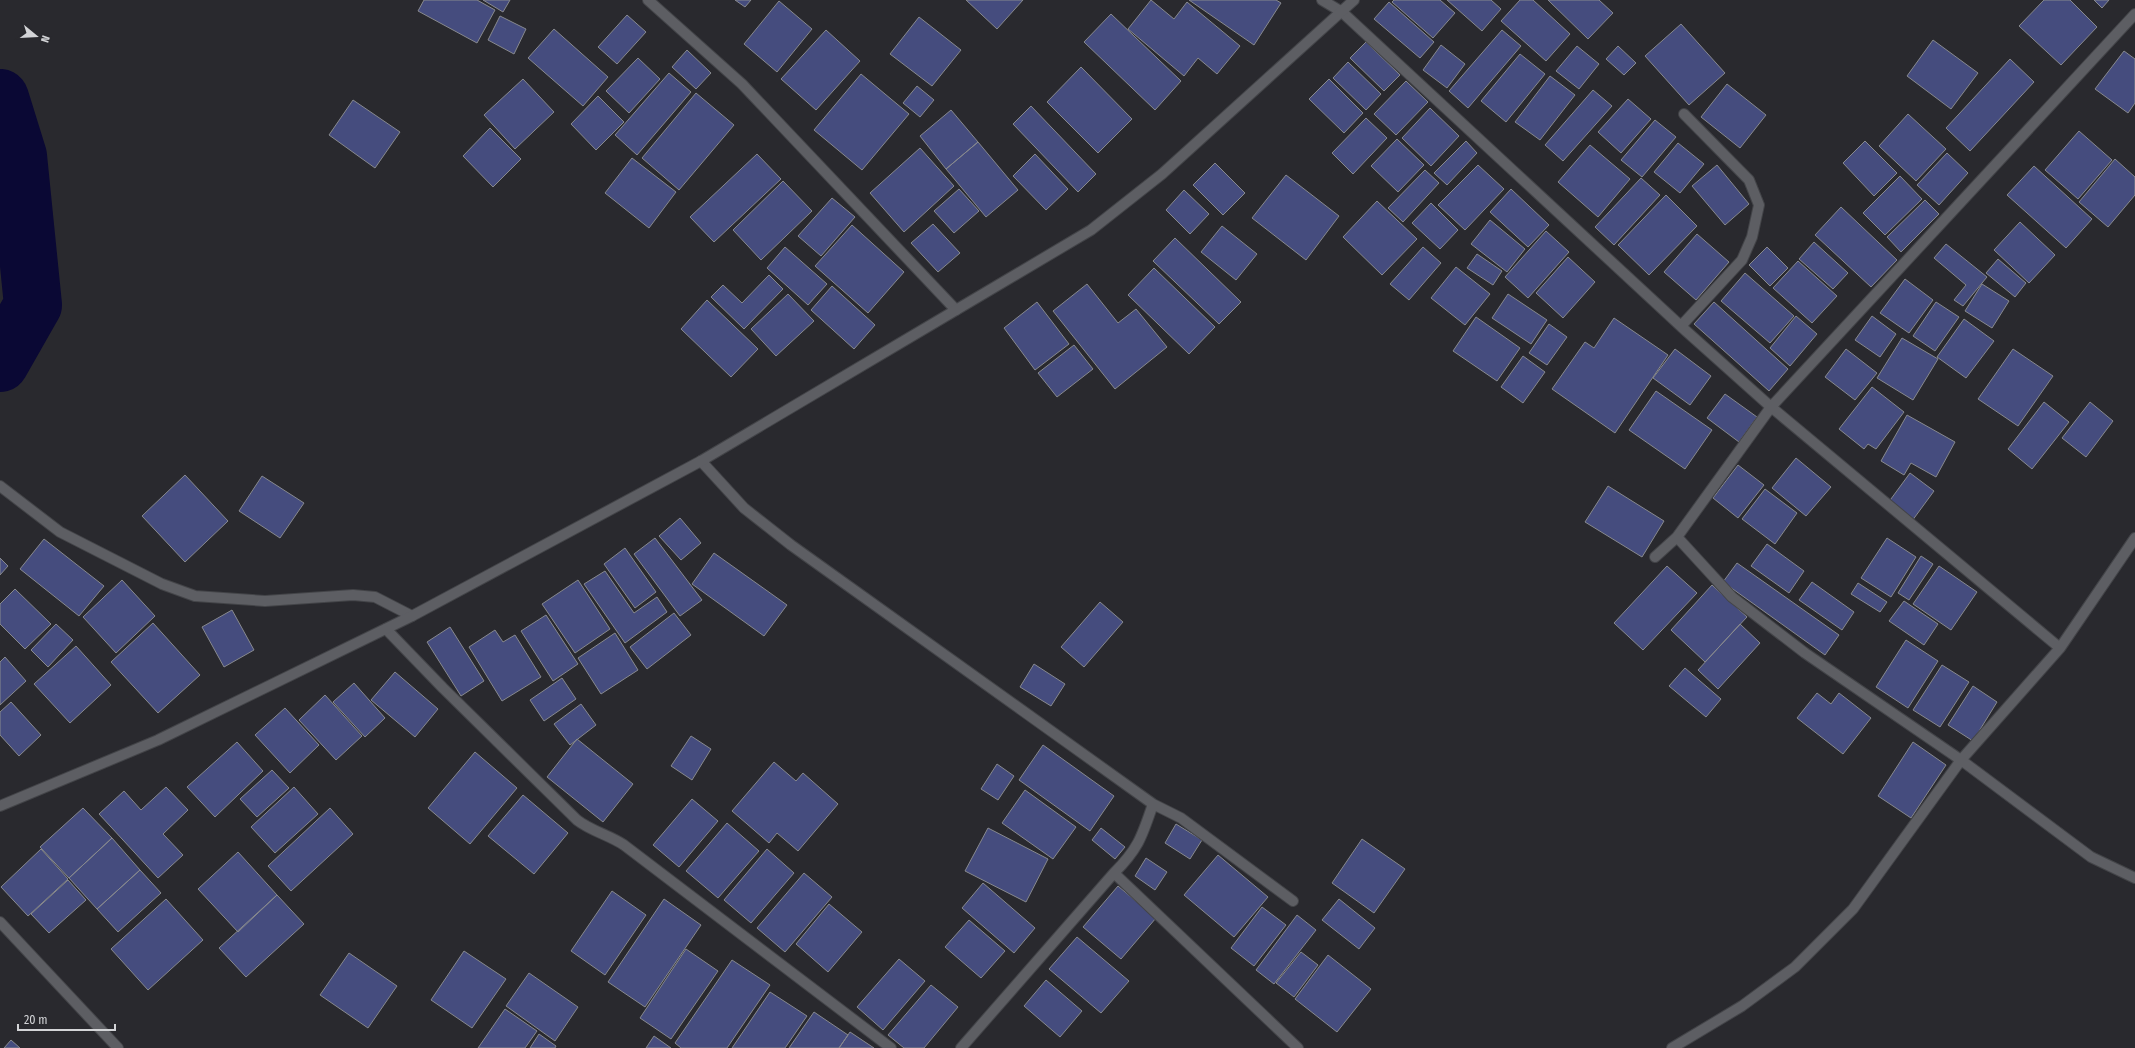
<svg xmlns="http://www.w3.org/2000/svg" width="2135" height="1048" font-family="'Fira Sans Condensed',sans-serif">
	<rect width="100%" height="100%" fill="#29292e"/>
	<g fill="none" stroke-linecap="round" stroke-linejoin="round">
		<path stroke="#0a0834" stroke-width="58" d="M 0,98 L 18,156 L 33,305 L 0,363"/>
	</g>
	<path fill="#454c7e" stroke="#87898e" d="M 424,0 L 477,0 L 495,10 L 477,43 L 418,11 Z
		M 483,0 L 510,0 L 503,12 Z
		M 735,0 L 751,0 L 745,7 Z
		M 966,0 L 1023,0 L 997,29 Z
		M 1151,0 L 1174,19 L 1187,2 L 1240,46 L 1217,74 L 1198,58 L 1184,76 L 1128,29 Z
		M 1189,0 L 1276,0 L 1281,3 L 1254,45 Z
		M 1394,0 L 1440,0 L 1455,13 L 1433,38 L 1392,2 Z
		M 1447,0 L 1491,0 L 1501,9 L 1482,31 Z
		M 1520,0 L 1533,0 L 1570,34 L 1546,61 L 1501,21 Z
		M 1548,0 L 1599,0 L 1613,13 L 1588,39 Z
		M 2044,0 L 2070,0 L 2097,27 L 2061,65 L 2019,26 Z
		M 2094,0 L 2109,0 L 2102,8 Z
		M 779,1 L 812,29 L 777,72 L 744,44 Z
		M 1389,2 L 1434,42 L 1420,58 L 1374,19 Z
		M 1111,14 L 1181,81 L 1155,110 L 1084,42 Z
		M 627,15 L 646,32 L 617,64 L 598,47 Z
		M 500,16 L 526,29 L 514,54 L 488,40 Z
		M 919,17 L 961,50 L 932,86 L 890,54 Z
		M 1681,24 L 1725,73 L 1689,105 L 1645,56 Z
		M 554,29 L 608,77 L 583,106 L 528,58 Z
		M 826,30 L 860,61 L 816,110 L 781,79 Z
		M 1502,30 L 1521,46 L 1468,108 L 1449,91 Z
		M 1933,40 L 1978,73 L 1951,109 L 1907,76 Z
		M 1366,42 L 1400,75 L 1384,91 L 1350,58 Z
		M 1441,45 L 1465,64 L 1447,88 L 1423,70 Z
		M 1577,46 L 1599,64 L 1579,89 L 1556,71 Z
		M 1618,46 L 1636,63 L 1624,75 L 1606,59 Z
		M 687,50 L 711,73 L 696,89 L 672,67 Z
		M 2124,51 L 2135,59 L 2135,103 L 2128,113 L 2095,89 Z
		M 1520,54 L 1545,74 L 1506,122 L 1481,101 Z
		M 638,58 L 660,79 L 629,113 L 606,91 Z
		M 2010,59 L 2034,82 L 1970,151 L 1946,128 Z
		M 1348,62 L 1381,94 L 1366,110 L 1333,78 Z
		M 1081,67 L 1132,119 L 1098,153 L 1047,102 Z
		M 669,73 L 691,92 L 637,155 L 615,135 Z
		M 861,74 L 909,114 L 862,170 L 814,130 Z
		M 1550,76 L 1575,95 L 1540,140 L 1515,122 Z
		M 523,79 L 554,112 L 515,149 L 484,115 Z
		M 1329,79 L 1363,113 L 1344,133 L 1309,99 Z
		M 1406,81 L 1428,102 L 1396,135 L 1374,114 Z
		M 1727,84 L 1766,115 L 1740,148 L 1701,117 Z
		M 917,86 L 934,100 L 920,117 L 903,103 Z
		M 1593,90 L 1612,106 L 1563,161 L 1545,145 Z
		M 696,93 L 734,125 L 679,190 L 642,158 Z
		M 598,96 L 624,122 L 596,150 L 571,124 Z
		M 1628,99 L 1651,119 L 1621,153 L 1598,132 Z
		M 353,100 L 400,132 L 375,168 L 329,135 Z
		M 1031,106 L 1096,174 L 1078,192 L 1013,124 Z
		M 1430,108 L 1459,136 L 1431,166 L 1402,138 Z
		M 951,110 L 978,142 L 946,169 L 920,136 Z
		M 1908,114 L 1946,149 L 1916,181 L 1879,146 Z
		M 1366,118 L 1387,138 L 1353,174 L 1332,153 Z
		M 1655,120 L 1676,137 L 1642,177 L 1621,160 Z
		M 490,128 L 521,159 L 493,187 L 463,156 Z
		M 2079,131 L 2112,160 L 2078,199 L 2045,170 Z
		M 1397,139 L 1424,165 L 1398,192 L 1371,166 Z
		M 1466,141 L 1477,153 L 1447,185 L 1434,173 Z
		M 1865,141 L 1897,173 L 1874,196 L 1843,163 Z
		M 978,142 L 1018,190 L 986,217 L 946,169 Z
		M 1678,143 L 1704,164 L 1680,193 L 1654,172 Z
		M 1590,145 L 1630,179 L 1598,217 L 1558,182 Z
		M 920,148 L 954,186 L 904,232 L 870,193 Z
		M 1947,153 L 1968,173 L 1939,205 L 1917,185 Z
		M 757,154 L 781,179 L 714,242 L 690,217 Z
		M 1035,154 L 1068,189 L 1046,210 L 1013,176 Z
		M 632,158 L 676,192 L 649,228 L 605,193 Z
		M 2115,159 L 2135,177 L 2135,195 L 2108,227 L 2079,202 Z
		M 1215,163 L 1245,193 L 1223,215 L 1193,185 Z
		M 1478,165 L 1504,189 L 1465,230 L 1438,205 Z
		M 1717,165 L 1749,204 L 1725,225 L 1692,186 Z
		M 2034,166 L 2092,219 L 2066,248 L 2007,195 Z
		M 1425,170 L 1439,183 L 1403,222 L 1388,208 Z
		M 1286,175 L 1339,216 L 1306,260 L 1252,218 Z
		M 1900,176 L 1922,199 L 1885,235 L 1863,213 Z
		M 1641,178 L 1660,195 L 1614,245 L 1595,227 Z
		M 783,181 L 812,211 L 761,260 L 733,230 Z
		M 959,189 L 979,211 L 954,233 L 934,211 Z
		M 1511,189 L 1549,225 L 1528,247 L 1490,212 Z
		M 1184,190 L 1209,214 L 1190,234 L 1166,210 Z
		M 1666,195 L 1697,226 L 1649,275 L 1618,245 Z
		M 832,198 L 855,217 L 821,256 L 798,236 Z
		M 1925,200 L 1939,214 L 1901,252 L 1887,237 Z
		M 1377,201 L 1417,239 L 1382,275 L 1343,237 Z
		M 1431,203 L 1458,230 L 1440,249 L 1412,223 Z
		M 1841,207 L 1897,260 L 1871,287 L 1815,235 Z
		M 1490,220 L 1525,249 L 1507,272 L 1471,244 Z
		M 2020,222 L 2055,255 L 2029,283 L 1994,250 Z
		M 933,224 L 960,253 L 938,272 L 911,243 Z
		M 852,225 L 904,272 L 868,313 L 815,266 Z
		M 1222,226 L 1257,254 L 1236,280 L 1201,252 Z
		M 1546,231 L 1569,252 L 1528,298 L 1505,277 Z
		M 1697,234 L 1729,262 L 1696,300 L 1664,272 Z
		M 1175,238 L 1241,302 L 1219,324 L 1153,261 Z
		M 1814,242 L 1848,273 L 1833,289 L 1799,259 Z
		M 1946,244 L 1987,277 L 1963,306 L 1954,300 L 1966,285 L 1934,258 Z
		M 785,247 L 827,284 L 808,305 L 767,268 Z
		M 1423,247 L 1441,263 L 1409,300 L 1390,284 Z
		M 1767,247 L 1788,268 L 1770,286 L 1749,265 Z
		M 1477,254 L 1502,271 L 1493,285 L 1467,268 Z
		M 1568,257 L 1595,282 L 1563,318 L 1536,293 Z
		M 1998,259 L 2026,283 L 2015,297 L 1986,273 Z
		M 1798,261 L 1837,296 L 1812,323 L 1773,288 Z
		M 1456,267 L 1490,294 L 1465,325 L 1431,298 Z
		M 1154,268 L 1215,327 L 1189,354 L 1128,295 Z
		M 1745,273 L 1794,316 L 1770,343 L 1721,301 Z
		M 769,275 L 783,289 L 744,329 L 711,297 L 723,285 L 742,303 Z
		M 1905,279 L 1933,300 L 1909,333 L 1880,313 Z
		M 1087,284 L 1118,323 L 1136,309 L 1167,347 L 1115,389 L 1053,311 Z
		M 1982,284 L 2009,301 L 1992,328 L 1965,311 Z
		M 832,286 L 875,325 L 854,349 L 811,310 Z
		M 788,294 L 814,321 L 776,356 L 751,329 Z
		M 1508,294 L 1547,320 L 1531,344 L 1492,318 Z
		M 707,300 L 758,349 L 731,377 L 681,329 Z
		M 1037,302 L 1069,344 L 1035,370 L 1004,328 Z
		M 1714,302 L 1788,369 L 1769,391 L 1694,324 Z
		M 1936,302 L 1959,317 L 1935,351 L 1913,336 Z
		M 1796,316 L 1817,334 L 1790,366 L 1770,348 Z
		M 1872,316 L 1896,334 L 1880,357 L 1855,340 Z
		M 1476,317 L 1520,348 L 1497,381 L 1453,351 Z
		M 1614,318 L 1668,355 L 1615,433 L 1552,389 L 1585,342 L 1594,348 Z
		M 1964,319 L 1994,341 L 1966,378 L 1937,357 Z
		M 1549,324 L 1567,337 L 1547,365 L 1529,353 Z
		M 1902,338 L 1938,359 L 1913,400 L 1877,378 Z
		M 1074,345 L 1093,369 L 1057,397 L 1038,373 Z
		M 1675,349 L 1711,376 L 1690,405 L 1653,378 Z
		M 1846,349 L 1877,373 L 1855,400 L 1825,377 Z
		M 2013,349 L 2053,376 L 2018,426 L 1978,399 Z
		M 1523,356 L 1545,372 L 1523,403 L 1501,387 Z
		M 1872,387 L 1904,412 L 1876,449 L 1868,444 L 1864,449 L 1839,429 Z
		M 1656,391 L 1712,430 L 1685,469 L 1629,430 Z
		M 1725,394 L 1757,417 L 1739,442 L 1707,418 Z
		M 2044,402 L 2069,422 L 2032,469 L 2008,449 Z
		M 2090,402 L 2113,421 L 2086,457 L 2062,438 Z
		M 1907,415 L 1955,442 L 1936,477 L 1911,463 L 1904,475 L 1881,461 Z
		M 1796,458 L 1831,487 L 1806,516 L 1772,488 Z
		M 1738,465 L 1764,485 L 1738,518 L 1713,498 Z
		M 1910,473 L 1934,491 L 1912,521 L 1888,503 Z
		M 185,475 L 228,521 L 185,562 L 142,516 Z
		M 262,476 L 304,503 L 280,538 L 239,511 Z
		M 1608,486 L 1664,521 L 1642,557 L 1585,522 Z
		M 1765,489 L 1797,513 L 1775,544 L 1742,519 Z
		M 680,518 L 701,543 L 681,560 L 659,536 Z
		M 655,538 L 702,600 L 680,616 L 634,554 Z
		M 1887,538 L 1916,557 L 1891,597 L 1861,578 Z
		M 44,539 L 104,586 L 79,616 L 20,569 Z
		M 1767,544 L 1804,571 L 1789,593 L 1751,566 Z
		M 625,548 L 656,592 L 635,608 L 604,564 Z
		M 714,553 L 787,605 L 764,636 L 692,584 Z
		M 1921,556 L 1933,564 L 1909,600 L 1898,593 Z
		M 0,558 L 8,566 L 0,575 Z
		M 1737,563 L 1839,635 L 1825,655 L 1723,582 Z
		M 1667,566 L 1697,593 L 1643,650 L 1614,623 Z
		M 1939,566 L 1977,592 L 1951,630 L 1913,604 Z
		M 605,571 L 634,613 L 657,597 L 667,612 L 625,643 L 584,584 Z
		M 122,580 L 155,616 L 116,653 L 83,617 Z
		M 578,580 L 610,629 L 575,653 L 542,604 Z
		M 1812,582 L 1854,612 L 1842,630 L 1799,600 Z
		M 1858,583 L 1887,602 L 1880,612 L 1851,594 Z
		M 1712,585 L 1747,617 L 1705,662 L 1671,630 Z
		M 15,589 L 51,624 L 25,649 L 0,624 L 0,604 Z
		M 1904,601 L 1938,624 L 1924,645 L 1889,621 Z
		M 1100,602 L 1123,622 L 1084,667 L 1061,647 Z
		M 232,610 L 254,650 L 224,667 L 202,627 Z
		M 674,613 L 691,635 L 647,669 L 630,647 Z
		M 546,615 L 578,664 L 553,681 L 521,631 Z
		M 153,623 L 200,675 L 158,713 L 111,662 Z
		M 56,624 L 73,640 L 48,667 L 31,650 Z
		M 1740,624 L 1760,643 L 1718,689 L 1698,670 Z
		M 450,627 L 484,681 L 461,696 L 427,642 Z
		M 495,630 L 503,642 L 515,635 L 541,677 L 502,701 L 469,647 Z
		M 615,633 L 638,670 L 601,694 L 578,658 Z
		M 1906,640 L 1938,661 L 1908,708 L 1876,687 Z
		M 76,646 L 111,685 L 70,723 L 34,684 Z
		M 5,657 L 26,681 L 0,705 L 0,662 Z
		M 1034,664 L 1065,684 L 1051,706 L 1020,687 Z
		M 1942,665 L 1969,682 L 1940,727 L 1913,710 Z
		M 1685,668 L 1721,699 L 1706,717 L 1669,686 Z
		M 395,672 L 438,709 L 415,737 L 371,700 Z
		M 562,678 L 576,699 L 544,721 L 530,700 Z
		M 354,683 L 385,718 L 365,737 L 333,702 Z
		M 1973,686 L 1997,702 L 1973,741 L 1948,725 Z
		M 1817,693 L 1831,704 L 1839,693 L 1871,718 L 1843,754 L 1797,718 Z
		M 325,695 L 362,736 L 336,760 L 299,720 Z
		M 11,702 L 41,735 L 19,756 L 0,735 L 0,712 Z
		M 581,704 L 596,725 L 570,745 L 554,724 Z
		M 285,708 L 319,745 L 290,773 L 255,735 Z
		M 691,736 L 711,749 L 692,780 L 671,766 Z
		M 577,739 L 633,784 L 603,822 L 547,777 Z
		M 237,742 L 263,771 L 215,817 L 187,787 Z
		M 1913,742 L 1946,765 L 1911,818 L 1878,796 Z
		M 1043,745 L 1114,796 L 1090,831 L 1019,780 Z
		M 475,752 L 517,788 L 470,844 L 428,808 Z
		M 774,762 L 796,781 L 803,773 L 838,804 L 798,851 L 777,833 L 769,843 L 732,811 Z
		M 997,764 L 1014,776 L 998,800 L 981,789 Z
		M 272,770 L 289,788 L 257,817 L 240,799 Z
		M 166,787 L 188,810 L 163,834 L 183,855 L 158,878 L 99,814 L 124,791 L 141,810 Z
		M 294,787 L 318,814 L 275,853 L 251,827 Z
		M 1025,790 L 1076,827 L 1053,859 L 1002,823 Z
		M 523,795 L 568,833 L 534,874 L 488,836 Z
		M 692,799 L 718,821 L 679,867 L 653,845 Z
		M 83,808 L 112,838 L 69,878 L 40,847 Z
		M 330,808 L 353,834 L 291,891 L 268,866 Z
		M 727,823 L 759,851 L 718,898 L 686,871 Z
		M 1176,824 L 1202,840 L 1190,859 L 1165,843 Z
		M 988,828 L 1048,859 L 1026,902 L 965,871 Z
		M 1101,828 L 1125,847 L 1115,859 L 1092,840 Z
		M 112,838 L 140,870 L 97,909 L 69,878 Z
		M 1362,839 L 1405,869 L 1374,913 L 1332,883 Z
		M 41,849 L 68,879 L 28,916 L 1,887 Z
		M 767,849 L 794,873 L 751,923 L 724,900 Z
		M 238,852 L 277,895 L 238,932 L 198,889 Z
		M 1218,855 L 1268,897 L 1234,937 L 1184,895 Z
		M 1146,858 L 1167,872 L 1155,890 L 1135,876 Z
		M 140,870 L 161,893 L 118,932 L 97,909 Z
		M 804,873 L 832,897 L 785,952 L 757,928 Z
		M 68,880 L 86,900 L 49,933 L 31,914 Z
		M 983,883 L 1035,928 L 1014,953 L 962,908 Z
		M 1118,886 L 1156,918 L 1121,959 L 1083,927 Z
		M 612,891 L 646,915 L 605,975 L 571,951 Z
		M 277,895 L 304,924 L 246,977 L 219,948 Z
		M 166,899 L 203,940 L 148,990 L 111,949 Z
		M 664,899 L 701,925 L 645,1007 L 608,982 Z
		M 1339,899 L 1375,928 L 1359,949 L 1322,920 Z
		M 829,904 L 862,932 L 828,972 L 796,944 Z
		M 1262,907 L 1286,925 L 1254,966 L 1231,948 Z
		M 1297,915 L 1316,930 L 1274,984 L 1256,970 Z
		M 969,920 L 1005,951 L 981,978 L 945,947 Z
		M 1077,937 L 1129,981 L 1101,1013 L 1049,969 Z
		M 686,949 L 718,971 L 671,1039 L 640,1018 Z
		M 464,951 L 506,979 L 472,1028 L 431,1000 Z
		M 1301,952 L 1318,965 L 1294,997 L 1276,983 Z
		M 349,953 L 397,986 L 368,1028 L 320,995 Z
		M 1328,955 L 1371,989 L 1337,1032 L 1295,999 Z
		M 899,959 L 925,981 L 883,1030 L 857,1007 Z
		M 732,960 L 770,985 L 727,1048 L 681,1048 L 675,1043 Z
		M 529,973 L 578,1007 L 555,1041 L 506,1006 Z
		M 1046,980 L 1082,1011 L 1060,1037 L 1024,1006 Z
		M 931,985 L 958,1007 L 924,1048 L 904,1048 L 888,1035 Z
		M 770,992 L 807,1016 L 785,1048 L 732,1048 Z
		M 505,1009 L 537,1031 L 525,1048 L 478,1048 Z
		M 814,1012 L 848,1035 L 839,1048 L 789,1048 Z
		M 850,1032 L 874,1048 L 839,1048 Z
		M 539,1034 L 556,1046 L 555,1048 L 530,1048 Z
		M 654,1036 L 671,1048 L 646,1048 Z
		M 11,1040 L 20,1048 L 4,1048 Z"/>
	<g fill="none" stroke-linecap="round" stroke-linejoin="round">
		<defs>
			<path id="minor" d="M 648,0 L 742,84 L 956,310
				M 1322,0 L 1342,12 L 1685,330 L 1771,407 L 2060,648
				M 1681,326 L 1742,260 L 1752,237 L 1759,205 L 1749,180 L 1684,114
				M 701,461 L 744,508 L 791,545 L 1153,804 C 1142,836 1139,848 1114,873 L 961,1048
				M 0,486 L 60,532 L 162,584 L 195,596 L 265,601 L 353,595 L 375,597 L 412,616
				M 1677,537 L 1732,597 L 1805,653 L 1961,760 L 2091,857 L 2135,878
				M 1655,557 L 1677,537 L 1771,407 L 2135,14
				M 386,629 L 443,688 L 577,820 C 591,831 609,835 624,845 L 891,1048
				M 1153,804 L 1181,818 L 1293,901
				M 1114,873 L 1298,1048
				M 0,922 L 118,1048
				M 1672,1048 L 1742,1006 L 1795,967 L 1853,909 L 1961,760 L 2060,648 L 2135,538"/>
			<path id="tertiary" d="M 0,806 L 158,740 L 412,616 L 701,461 L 956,310 L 1091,230 L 1162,174 L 1354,0"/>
		</defs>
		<use href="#minor" stroke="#434448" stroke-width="12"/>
		<use href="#tertiary" stroke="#434448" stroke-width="12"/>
		<use href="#minor" stroke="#5d5e63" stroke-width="10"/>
		<use href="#tertiary" stroke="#5d5e63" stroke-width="10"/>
	</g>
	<g transform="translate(36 36) rotate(108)" stroke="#29292e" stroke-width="3" paint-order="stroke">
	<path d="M0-3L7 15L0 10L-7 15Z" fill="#d3d4d7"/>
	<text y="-6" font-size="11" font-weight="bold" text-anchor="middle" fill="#d3d4d7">N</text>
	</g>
	<path d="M18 1024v6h97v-6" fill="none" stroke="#d3d4d7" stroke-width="2"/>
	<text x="24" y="1024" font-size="12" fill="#d3d4d7" stroke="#29292e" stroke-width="3" paint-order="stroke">20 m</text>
</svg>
